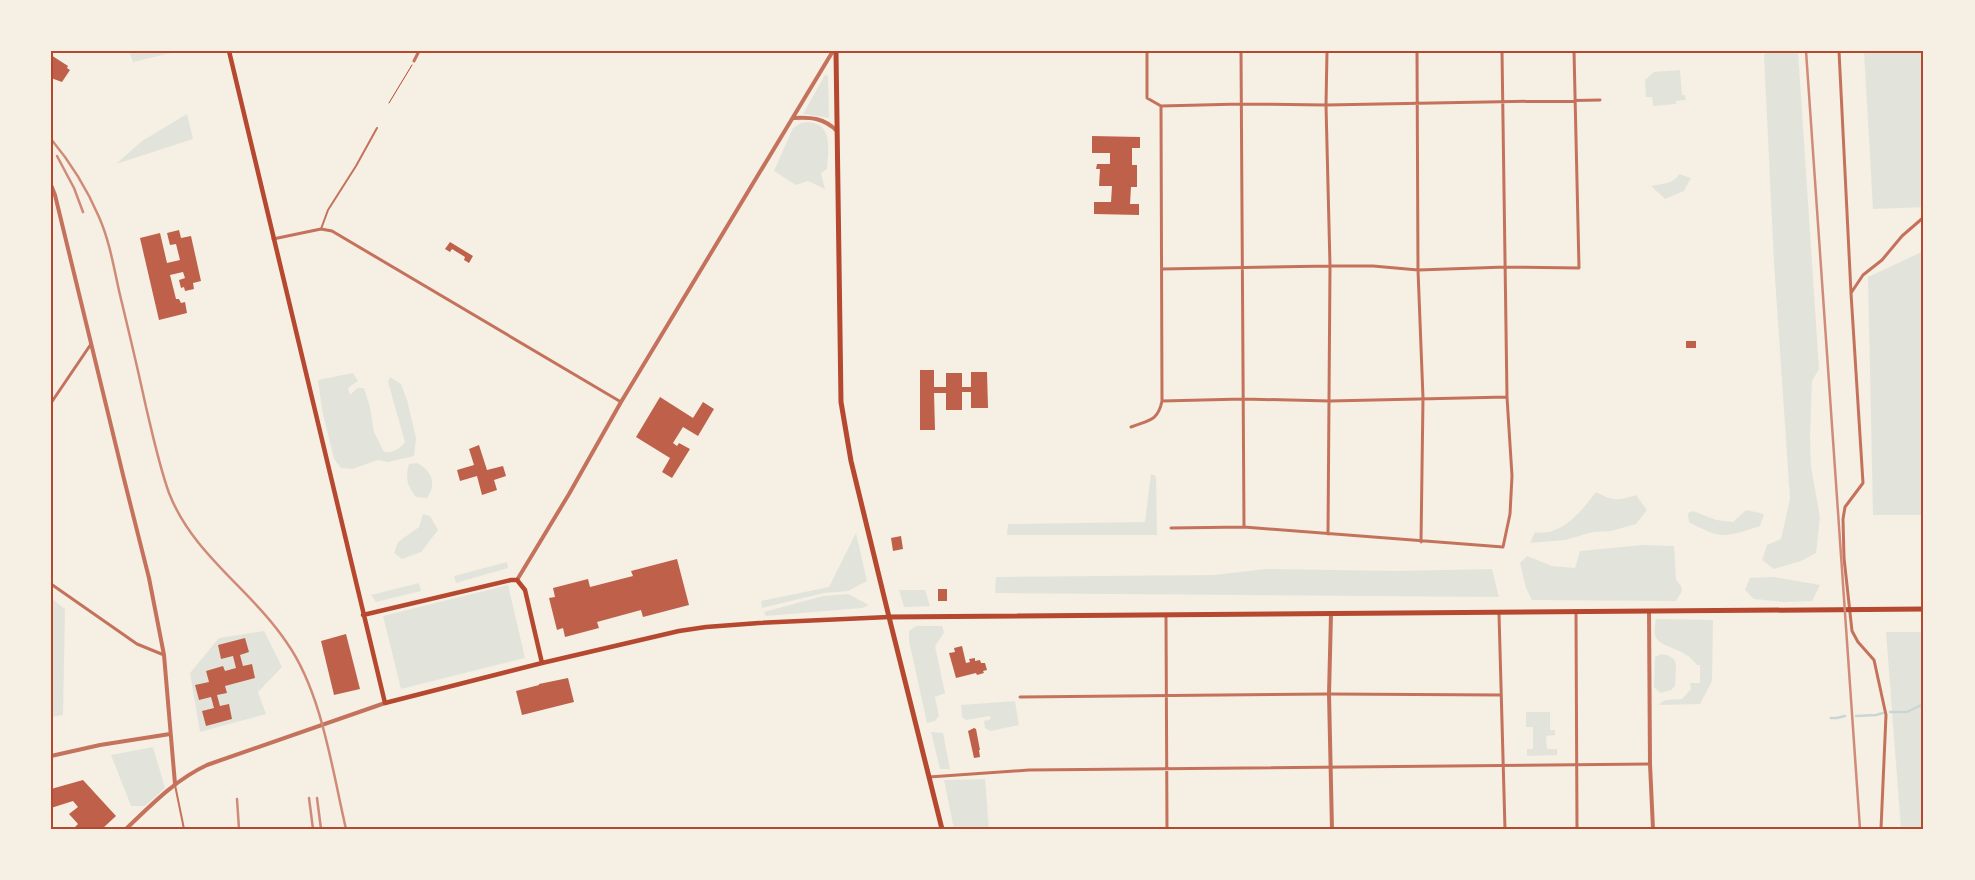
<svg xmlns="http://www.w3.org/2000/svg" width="1975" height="880" font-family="'Times New Roman',serif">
	<rect width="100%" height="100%" fill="#f6efe4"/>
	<path fill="#e2e4dc" d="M 129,51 L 171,51 L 171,53 L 133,62 Z
		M 1768,51 L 1798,51 L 1819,369 L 1812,381 L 1810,438 L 1811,467 L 1820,517 L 1816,553 L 1801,561 L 1774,569 L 1762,560 L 1767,545 L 1781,539 L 1790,499 L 1774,263 L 1764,55 Z
		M 1864,51 L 1924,51 L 1924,207 L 1873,209 Z
		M 1680,70 L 1682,95 L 1685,95 L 1686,100 L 1676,101 L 1676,104 L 1653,106 L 1652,97 L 1646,97 L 1645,80 L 1654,72 Z
		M 825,75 L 828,76 L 829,118 L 803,114 Z
		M 187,114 L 193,139 L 116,164 L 142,141 Z
		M 808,122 C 834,124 828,150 827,169 L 821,173 L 825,189 L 808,181 L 796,185 L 774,171 L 793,128 L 801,123 Z
		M 1679,174 L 1691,178 L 1684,191 L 1665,199 L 1651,186 C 1661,184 1674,184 1679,174 Z
		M 1924,251 L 1924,515 L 1873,515 L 1868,277 Z
		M 353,373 L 358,381 L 348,388 L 350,395 L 357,388 L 364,388 L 370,407 L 374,432 L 384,452 C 393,453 400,449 405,442 L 388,382 L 390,377 L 401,384 L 407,400 L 416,438 L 414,456 L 388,462 L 378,460 L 352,469 L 341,468 L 334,459 L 322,410 L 318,380 Z
		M 417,463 C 432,471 437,483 427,498 L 416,497 C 407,486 405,478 409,464 Z
		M 1151,474 L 1156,476 L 1157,535 L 1007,535 L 1008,524 L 1145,522 Z
		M 1596,492 C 1613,501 1618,501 1636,495 L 1647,510 L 1636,524 L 1611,531 L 1593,532 L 1565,540 L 1530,543 L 1535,532 C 1562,537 1581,511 1596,492 Z
		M 1746,510 L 1764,514 L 1760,526 C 1726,537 1721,540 1689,522 L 1688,513 L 1693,511 L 1716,520 L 1733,522 Z
		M 423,514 L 430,516 L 438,530 L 421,552 L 402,559 L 394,553 L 398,542 L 419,527 Z
		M 856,533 L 867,581 L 848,591 L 824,593 L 762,608 L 761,601 L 829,587 Z
		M 1643,545 L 1674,546 L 1676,580 L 1681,586 L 1682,591 L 1676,601 L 1532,600 L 1526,588 L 1520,563 L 1527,556 L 1552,566 L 1575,568 L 1580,551 Z
		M 507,562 L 508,568 L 456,583 L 454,576 Z
		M 1266,569 L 1396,571 L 1492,569 L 1499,597 L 995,593 L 996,577 L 1214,575 Z
		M 1774,577 L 1820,585 L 1812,601 L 1784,602 L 1754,599 L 1745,590 L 1750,578 Z
		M 419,583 L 421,591 L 376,602 L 371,595 Z
		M 508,585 L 525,658 L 401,689 L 383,616 Z
		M 899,590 L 925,590 L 930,606 L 904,607 Z
		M 848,594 L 869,605 L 862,608 L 766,616 L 764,612 L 823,596 Z
		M 51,598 L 65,609 L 63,715 L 51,717 Z
		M 1656,619 L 1713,620 L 1712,681 L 1700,704 L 1659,705 C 1663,698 1674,700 1682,699 L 1691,689 L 1690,683 L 1700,683 L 1700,665 L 1697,665 C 1684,647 1666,650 1657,639 C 1653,634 1655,625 1656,619 Z
		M 916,626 L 942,626 L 944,633 L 935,646 L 945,693 L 935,697 L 939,716 L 935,721 L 927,723 L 909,641 L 909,631 Z
		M 264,631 L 282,667 L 258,692 L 266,714 L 200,732 L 190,673 L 219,638 Z
		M 1886,632 L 1924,632 L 1924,829 L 1901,829 Z
		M 1661,654 L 1667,655 L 1674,659 L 1676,665 L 1675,686 L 1671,690 L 1660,693 L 1654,687 L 1655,657 Z
		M 1015,701 L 1019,725 L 990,731 L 985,728 L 984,721 L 991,719 L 990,716 L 966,720 L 962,717 L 961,705 Z
		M 1526,712 L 1550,712 L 1550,730 L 1555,730 L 1555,735 L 1546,736 L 1547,749 L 1557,749 L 1557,755 L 1527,756 L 1527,749 L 1533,749 L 1533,727 L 1526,727 Z
		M 931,732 L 943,733 L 950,769 L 940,769 Z
		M 153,747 L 165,788 L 145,806 L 131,806 L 111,755 Z
		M 985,779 L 989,829 L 954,829 L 944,780 Z"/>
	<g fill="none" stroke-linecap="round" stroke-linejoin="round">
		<path stroke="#c9d6d2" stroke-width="2.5" d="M 1890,712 L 1907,712 L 1919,706 L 1924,705
			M 1856,716 L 1876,715 L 1883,713
			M 1831,718 L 1837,718 L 1845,716"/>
	</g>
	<path fill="#bf614a" d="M 51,55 L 68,66 L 67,68 L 70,70 L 62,82 L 51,78 Z
		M 1092,136 L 1140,137 L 1140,148 L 1132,148 L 1132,165 L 1137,165 L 1137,187 L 1131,187 L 1130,204 L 1139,204 L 1139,215 L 1094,214 L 1094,202 L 1111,202 L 1112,186 L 1099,186 L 1100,169 L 1096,169 L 1097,164 L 1110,164 L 1110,153 L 1092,153 Z
		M 179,230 L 181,238 L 191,236 L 201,281 L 193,283 L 194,289 L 185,291 L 184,287 L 181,288 L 179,280 L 185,278 L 183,272 L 170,275 L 176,299 L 179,299 L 181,303 L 185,302 L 187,313 L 159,320 L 140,238 L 160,233 L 167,263 L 180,260 L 176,244 L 170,245 L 167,233 Z
		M 450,242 L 473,256 L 469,263 L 464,260 L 465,257 L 452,249 L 450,252 L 445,249 Z
		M 1686,341 L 1696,341 L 1696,348 L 1686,348 Z
		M 920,370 L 934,370 L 934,387 L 946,387 L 946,373 L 962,373 L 962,387 L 971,387 L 971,372 L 987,372 L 988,408 L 971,408 L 971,392 L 962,392 L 962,410 L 946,410 L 946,393 L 934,393 L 935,430 L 920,430 Z
		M 660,397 L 693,418 L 703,402 L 714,409 L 698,436 L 683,427 L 673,443 L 677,446 L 679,443 L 690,449 L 672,478 L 662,472 L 670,458 L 636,437 Z
		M 479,445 L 487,470 L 503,466 L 506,476 L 494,480 L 497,490 L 482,495 L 477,476 L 460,481 L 457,470 L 474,465 L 469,449 Z
		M 901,536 L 903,549 L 893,551 L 891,538 Z
		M 677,559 L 689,605 L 643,617 L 641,610 L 597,622 L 599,628 L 565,637 L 563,628 L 557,630 L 549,598 L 555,597 L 553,588 L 588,579 L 590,587 L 633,576 L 631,571 Z
		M 938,589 L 947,589 L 947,601 L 938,601 Z
		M 346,634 L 360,689 L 334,695 L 321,641 Z
		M 245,638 L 249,652 L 240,655 L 243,666 L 252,664 L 255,678 L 225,686 L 227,693 L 217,695 L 220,706 L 229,704 L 232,719 L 206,726 L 202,711 L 214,708 L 211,697 L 199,700 L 195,685 L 209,682 L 206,671 L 223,666 L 225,671 L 236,668 L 233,656 L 221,659 L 218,645 Z
		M 962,646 L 966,663 L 970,662 L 969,659 L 975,658 L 975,661 L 980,660 L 981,663 L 985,663 L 987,670 L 983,671 L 984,673 L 977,675 L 976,673 L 956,678 L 949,653 L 955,652 L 954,648 Z
		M 568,678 L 574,702 L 522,715 L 516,691 L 539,685 L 539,684 Z
		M 974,728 L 976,729 L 980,750 L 979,750 L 980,757 L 974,758 L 968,731 Z
		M 83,780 L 116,816 L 102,829 L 73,829 L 78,824 L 69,814 L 78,807 L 73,801 L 51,808 L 51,789 Z"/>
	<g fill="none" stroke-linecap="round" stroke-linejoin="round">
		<path stroke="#b5482f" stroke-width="1" d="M 389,103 L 412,65"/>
		<path stroke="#c5725c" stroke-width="2" d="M 321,229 L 328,210 L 356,166 L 377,128
			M 175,785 L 184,829"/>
		<path stroke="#c5725c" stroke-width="3" d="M 1241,51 L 1244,527
			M 1327,51 L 1326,105 L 1330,266 L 1328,534
			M 1417,51 L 1418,270 L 1423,398 L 1421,542
			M 1839,51 L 1851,293 L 1863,483 L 1845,507 L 1843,519 L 1844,558 L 1852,631 L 1858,642 L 1874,660 L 1886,715 L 1881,829
			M 414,61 L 419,51
			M 1161,106 L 1241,104 L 1326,105 L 1600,100
			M 273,239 L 321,229 L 332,231 L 621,402
			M 1162,269 L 1330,266 L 1373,266 L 1418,270 L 1506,267 L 1579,268 L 1574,51
			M 1851,293 L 1863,275 L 1882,260 L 1902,236 L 1924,217
			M 1162,401 L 1243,399 L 1330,401 L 1507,397
			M 51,403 L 91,344
			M 1131,427 C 1149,420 1158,421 1162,401 L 1161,106 L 1147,98 L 1147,51
			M 1171,528 L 1244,527 L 1503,547 L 1510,514 L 1512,476 L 1507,397 L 1502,51
			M 51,584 L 137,644 L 164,655
			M 1576,612 L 1577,829
			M 1499,614 L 1505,829
			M 1166,616 L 1167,829
			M 1020,697 L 1329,694 L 1501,695
			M 929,777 L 1029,770 L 1650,764"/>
		<path stroke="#c5725c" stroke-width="4" d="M 794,118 C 811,117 824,118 837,131
			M 51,185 L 55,195 L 124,479 L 149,578 L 164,655 L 175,784
			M 517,580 L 569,494 L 621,402 L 833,51
			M 1649,612 L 1650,764 L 1653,829
			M 1331,614 L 1329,694 L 1332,829
			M 51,756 L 100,745 L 170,734
			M 126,829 C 151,805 175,780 207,765 L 385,703"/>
		<path stroke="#b5482f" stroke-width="4.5" d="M 229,51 L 385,703 L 542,663 L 679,631 L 706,627 L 759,623 L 889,617
			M 363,615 L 511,580 L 517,580 L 525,590 L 542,663"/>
		<path stroke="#b5482f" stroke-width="5" d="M 836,51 L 841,402 L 851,461 L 889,617"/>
		<path stroke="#b5482f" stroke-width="5" d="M 942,829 L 889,617 L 1924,609"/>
		<path stroke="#cf8b77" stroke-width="2.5" d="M 1806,51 L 1860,829
			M 51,139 C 71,163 87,189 99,217 C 110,242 114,269 120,295 C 129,332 138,370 146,407 C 153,436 159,465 169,493 C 193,555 251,589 287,643 C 322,693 332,769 346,829
			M 57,156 L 74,188 L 83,212
			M 309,798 L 313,829
			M 317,798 L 321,829
			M 237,799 L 239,829"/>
	</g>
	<rect width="1975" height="880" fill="none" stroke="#f6efe4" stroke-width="105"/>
	<rect x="52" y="52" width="1870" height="776" fill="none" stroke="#b5482f" stroke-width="2"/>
</svg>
